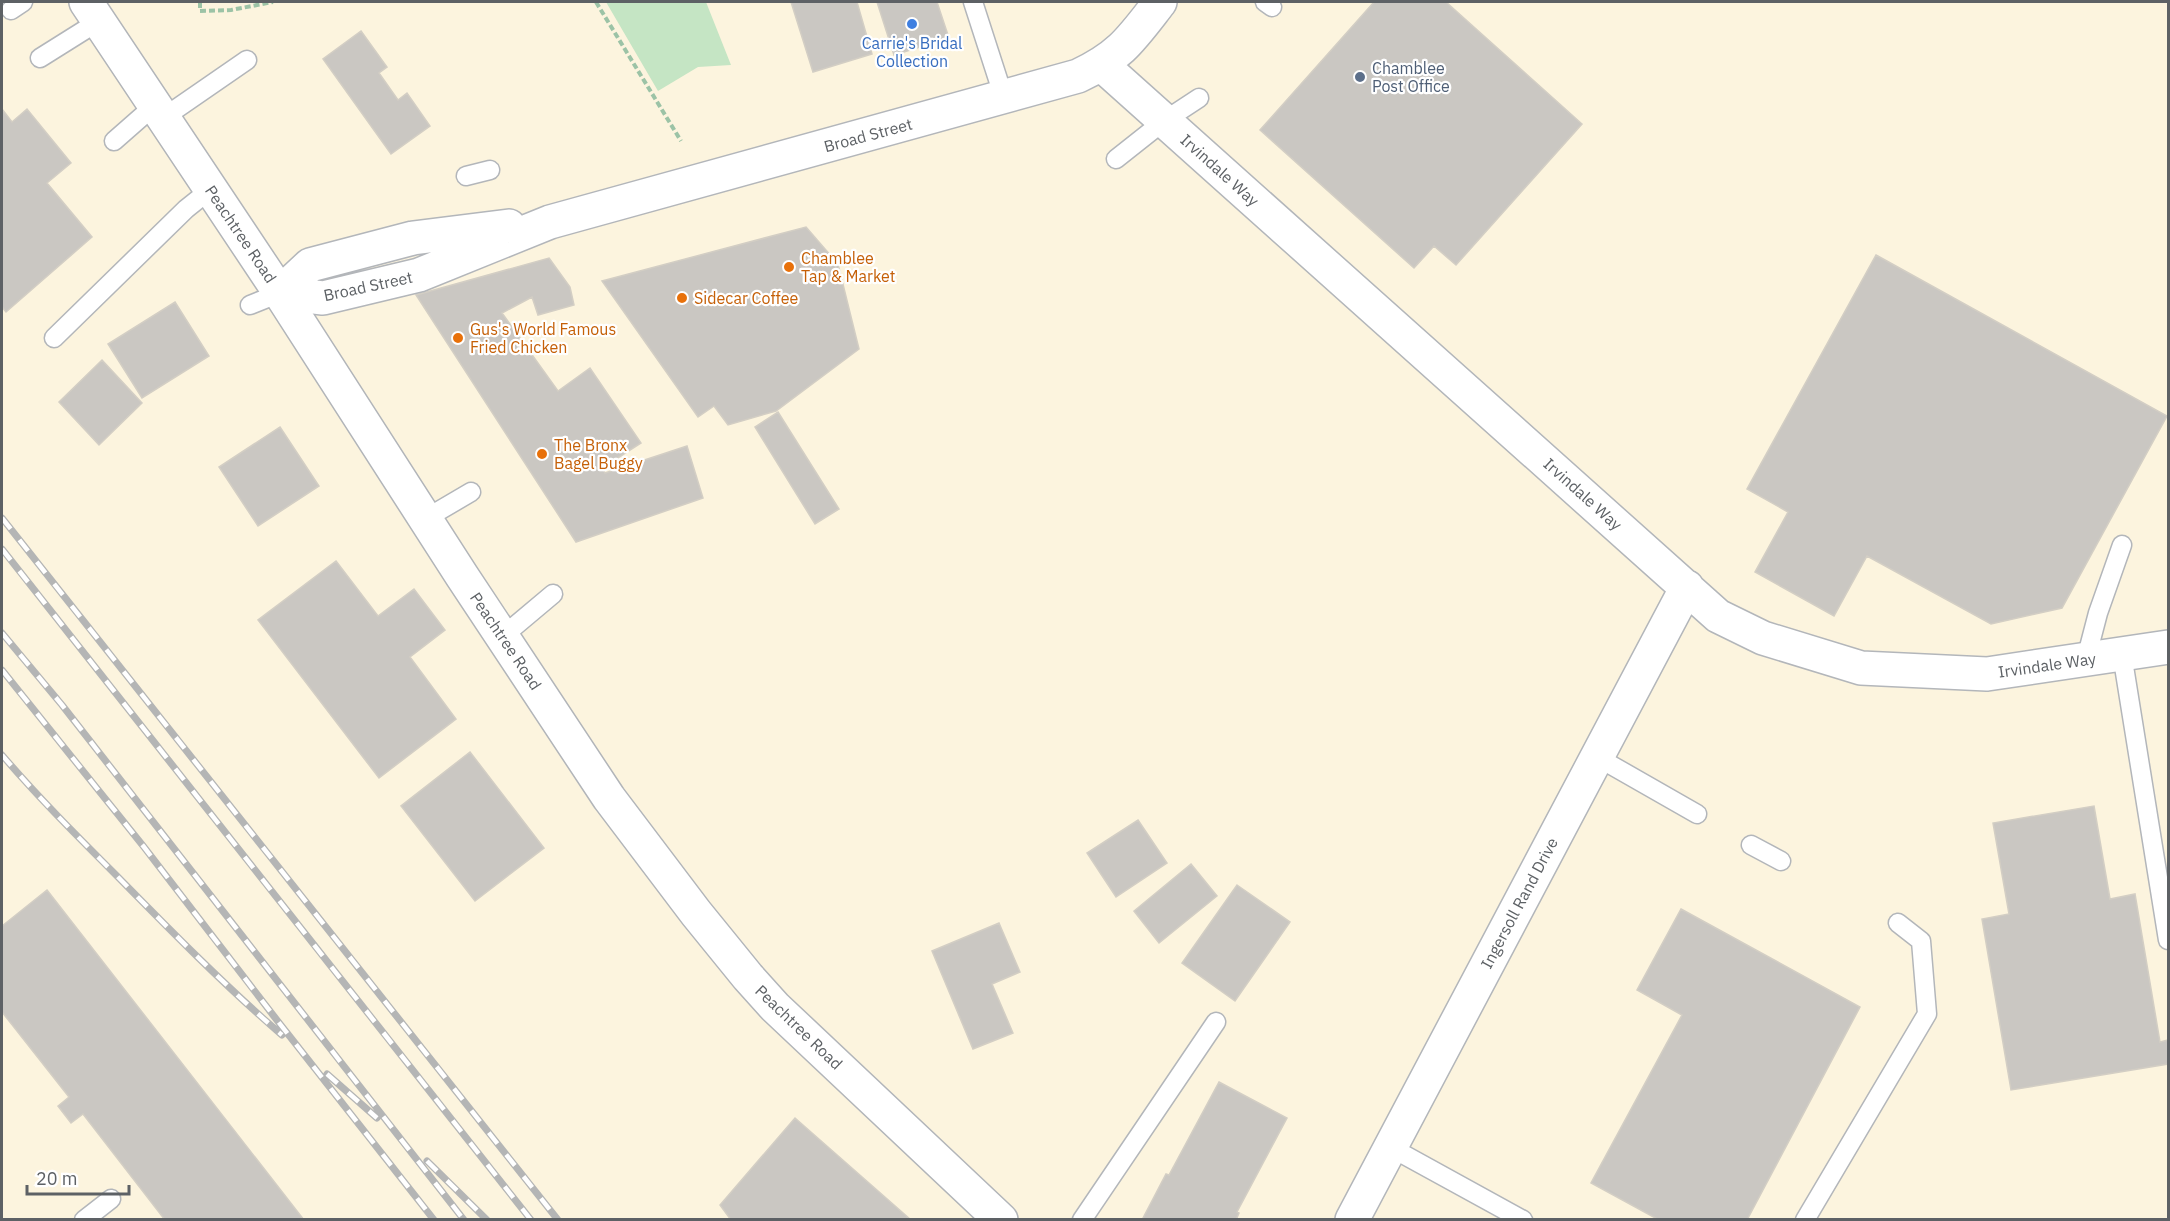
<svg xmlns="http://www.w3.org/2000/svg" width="2170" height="1221" font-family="'IBM Plex Sans',sans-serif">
	<rect width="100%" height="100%" fill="#efece6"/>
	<path fill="#fcf4de" d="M 2,2 L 2168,2 L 2168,1219 L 2,1219 Z"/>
	<path fill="#c5e5c4" d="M 606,2 L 706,2 L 731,65 L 698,67 L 658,91 Z"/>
	<path fill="#cac7c2" stroke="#d3cec4" stroke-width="1.5" d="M 791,2 L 857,2 L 872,54 L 813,72 Z
		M 877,2 L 937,2 L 949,38 L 894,55 Z
		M 1374,2 L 1446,2 L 1582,124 L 1456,265 L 1434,246 L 1414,268 L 1260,130 Z
		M 361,31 L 387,67 L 379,73 L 398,100 L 407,93 L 430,126 L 391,154 L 323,59 Z
		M 2,109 L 12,122 L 27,109 L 71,163 L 47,183 L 92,237 L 6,312 L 2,307 Z
		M 806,227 L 838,264 L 859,349 L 776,411 L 728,425 L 714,406 L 698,417 L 602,281 Z
		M 1876,255 L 2167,416 L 2062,608 L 1991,624 L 1867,556 L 1834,616 L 1755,572 L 1788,512 L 1747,489 Z
		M 549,258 L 570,287 L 574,305 L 538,315 L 532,297 L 502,313 L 558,391 L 590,368 L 641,443 L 602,468 L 605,473 L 687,446 L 703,498 L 576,542 L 416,295 Z
		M 175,302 L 209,356 L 142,398 L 108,344 Z
		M 102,360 L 142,403 L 99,445 L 59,402 Z
		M 778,412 L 839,509 L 815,524 L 755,427 Z
		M 280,427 L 319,486 L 258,526 L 219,467 Z
		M 336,561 L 378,616 L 414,589 L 445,630 L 410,657 L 456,719 L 379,778 L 258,620 Z
		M 470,752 L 544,848 L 475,901 L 401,806 Z
		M 2094,806 L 2110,899 L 2135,894 L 2160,1042 L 2168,1040 L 2168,1064 L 2011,1090 L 1982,919 L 2009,914 L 1993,823 Z
		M 1138,820 L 1167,863 L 1116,897 L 1087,853 Z
		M 1191,864 L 1217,896 L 1159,943 L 1134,911 Z
		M 1237,885 L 1290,922 L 1235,1001 L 1182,963 Z
		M 47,890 L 304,1220 L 165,1220 L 83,1114 L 71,1123 L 58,1106 L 69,1097 L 2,1012 L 2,926 Z
		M 1681,909 L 1860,1007 L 1747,1220 L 1659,1220 L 1591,1183 L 1682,1015 L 1637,990 Z
		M 999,923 L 1020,972 L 992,984 L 1013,1033 L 973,1049 L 932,951 Z
		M 1219,1082 L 1287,1118 L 1237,1212 L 1239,1213 L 1236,1220 L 1142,1220 L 1166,1174 L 1169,1175 Z
		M 795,1118 L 911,1220 L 731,1220 L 720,1205 Z"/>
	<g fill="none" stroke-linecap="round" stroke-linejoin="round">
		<defs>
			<path id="lane" d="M 973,2 L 1004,98
				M 1265,2 L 1272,7
				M 11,10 L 23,2
				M 40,58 L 99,21
				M 163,118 L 247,60
				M 114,141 L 155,105
				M 1116,159 L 1164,121 L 1199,98
				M 466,176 L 490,170
				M 250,305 L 280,293
				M 54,338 L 186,209 L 211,189
				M 425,519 L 471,492
				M 503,636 L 553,594
				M 2122,654 L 2168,940
				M 2086,659 L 2098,613 L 2122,545
				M 1597,757 L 1697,814
				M 1751,845 L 1781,861
				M 1390,1147 L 1523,1220
				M 84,1220 L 111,1199
				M 1082,1220 L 1216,1022
				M 1805,1220 L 1927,1014 L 1921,941 L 1898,923"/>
			<path id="street" d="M 1102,65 L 1718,616 L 1763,638 L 1861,668 L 1987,674 L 2168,647
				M 280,293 L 323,298 L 419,275 L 550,222 L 1078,76 C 1121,56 1132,38 1160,2
				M 280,293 L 310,265 L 413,238 L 509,226
				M 1352,1220 L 1687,587"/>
			<path id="secondary" d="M 86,2 L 280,293 L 462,576 L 609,798 L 696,913 L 748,977 L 775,1007 L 1001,1220"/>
		</defs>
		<use href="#lane" stroke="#b3b6ba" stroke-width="21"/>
		<use href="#street" stroke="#b3b6ba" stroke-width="36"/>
		<use href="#secondary" stroke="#b2b5b9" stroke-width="36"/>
		<path stroke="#9cc3a6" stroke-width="4" stroke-dasharray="6 3" stroke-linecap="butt" d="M 200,2 L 200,11 L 231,10 L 273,2
			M 596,2 L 681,141"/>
		<use href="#lane" stroke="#fff" stroke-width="18"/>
		<use href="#street" stroke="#fff" stroke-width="33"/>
		<use href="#secondary" stroke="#fff" stroke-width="33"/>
		<defs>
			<path id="rail" d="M 2,518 L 558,1220
				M 2,549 L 531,1220
				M 2,633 L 62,705 L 464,1220
				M 2,670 L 144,847 L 273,1015 L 434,1220
				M 2,755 C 38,797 77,836 116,875 C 170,930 224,985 282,1035
				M 327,1074 L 377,1118
				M 427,1161 L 487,1220"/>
		</defs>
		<use href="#rail" stroke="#b4b5b5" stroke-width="7"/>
		<use href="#rail" stroke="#fff" stroke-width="4.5" stroke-dasharray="14" stroke-linecap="butt"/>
	</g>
	<circle fill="#3f7fe0" stroke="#fff" stroke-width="2" cx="912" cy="24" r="6"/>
	<circle fill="#5c6f8a" stroke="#fff" stroke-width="2" cx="1360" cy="77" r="6"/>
	<g fill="#e8710a" stroke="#fff" stroke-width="2">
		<circle cx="789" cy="267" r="6"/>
		<circle cx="682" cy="298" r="6"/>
		<circle cx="458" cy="338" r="6"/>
		<circle cx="542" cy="454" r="6"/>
	</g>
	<g text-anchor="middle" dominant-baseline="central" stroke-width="4.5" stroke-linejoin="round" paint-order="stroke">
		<g font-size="16" fill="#366cbe" stroke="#fff">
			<text x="912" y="43">Carrie's Bridal<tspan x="912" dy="18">Collection</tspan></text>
		</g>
		<g font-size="16" fill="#4e5e75" stroke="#fff" text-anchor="start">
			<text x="1372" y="68">Chamblee<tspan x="1372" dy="18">Post Office</tspan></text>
		</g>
		<g font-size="16" fill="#5d6165" stroke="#fff">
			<text transform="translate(868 135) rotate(-15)">Broad Street</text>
			<text transform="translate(1220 170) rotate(42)">Irvindale Way</text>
			<text transform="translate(241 234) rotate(56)">Peachtree Road</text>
			<text transform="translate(368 286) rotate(-12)">Broad Street</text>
			<text transform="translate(1583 494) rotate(42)">Irvindale Way</text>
			<text transform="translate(506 641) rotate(56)">Peachtree Road</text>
			<text transform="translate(2047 665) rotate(-8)">Irvindale Way</text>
			<text transform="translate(1519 903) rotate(-62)">Ingersoll Rand Drive</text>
			<text transform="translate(799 1027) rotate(44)">Peachtree Road</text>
		</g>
		<g font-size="16" fill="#c56008" stroke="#fff" text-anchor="start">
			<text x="801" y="258">Chamblee<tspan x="801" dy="18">Tap &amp; Market</tspan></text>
			<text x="694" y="298">Sidecar Coffee</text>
			<text x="470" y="329">Gus's World Famous<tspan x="470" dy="18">Fried Chicken</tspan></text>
			<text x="554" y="445">The Bronx<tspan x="554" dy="18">Bagel Buggy</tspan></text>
		</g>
	</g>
	<rect width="2170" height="1221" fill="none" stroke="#5d6165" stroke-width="6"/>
	<path d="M27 1185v9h102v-9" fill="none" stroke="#5d6165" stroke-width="3"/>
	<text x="36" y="1185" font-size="18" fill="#5d6165" stroke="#ffffff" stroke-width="4.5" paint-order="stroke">20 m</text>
</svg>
